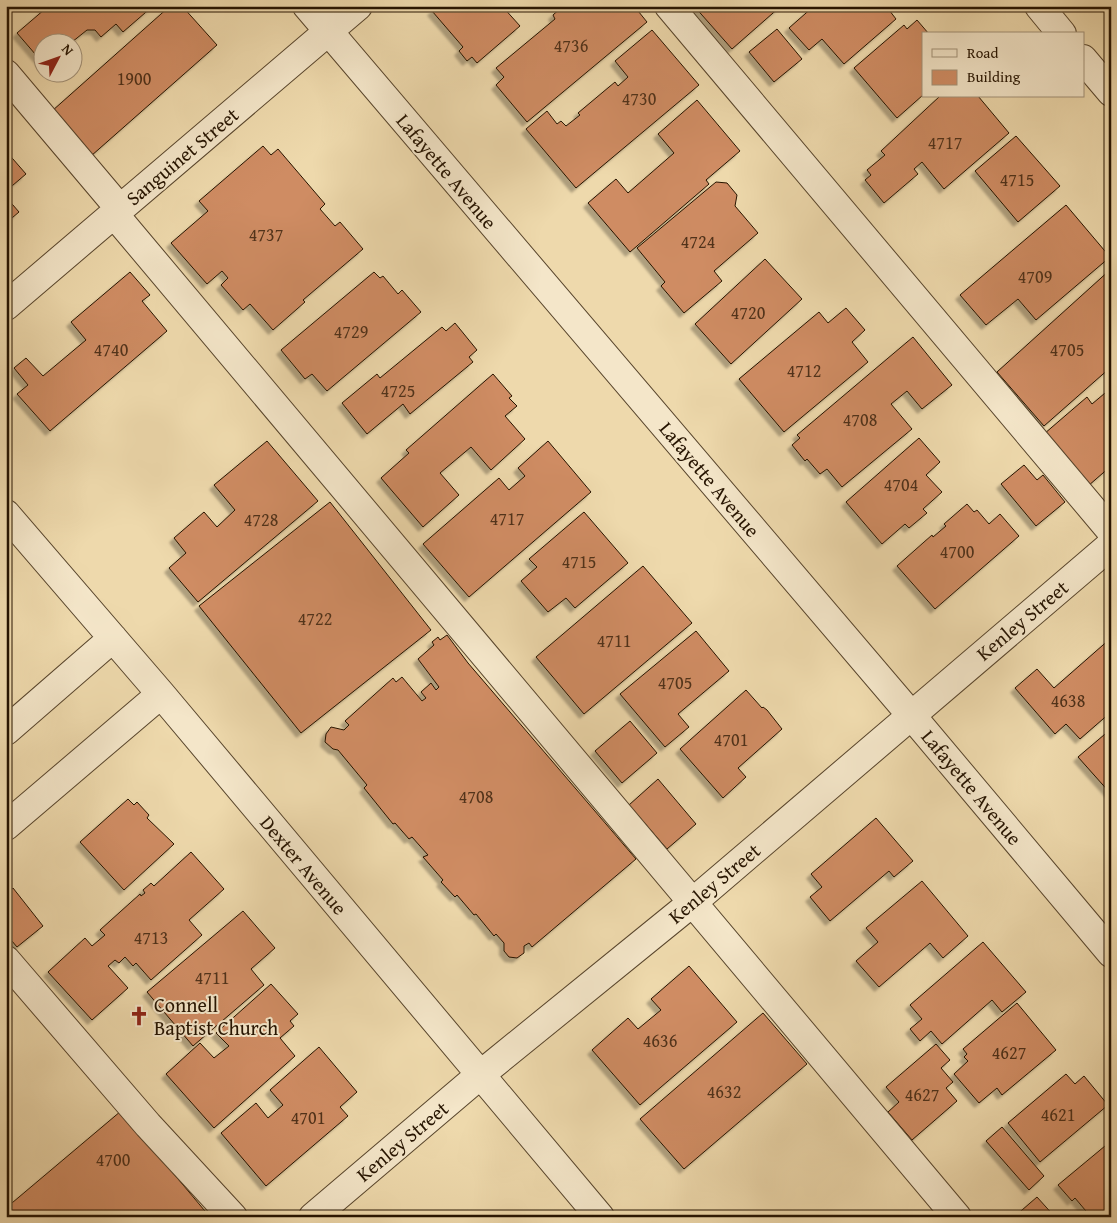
<svg xmlns="http://www.w3.org/2000/svg" width="1117" height="1223" font-family="'Gentium Book Plus',serif">
	<defs>
		<filter id="shadow"><feDropShadow dx="-4.5" dy="4.5" stdDeviation="1" flood-color="#0004"/></filter>
	</defs>
	<rect width="100%" height="100%" fill="#eed9ac"/>
	<filter id="stains"><feTurbulence type="fractalNoise" baseFrequency=".004" numOctaves="4"/><feColorMatrix values="0 0 0 0 .2 0 0 0 0 .09 0 0 0 0 .02 0 0 0 .5 -.17"/></filter>
	<radialGradient id="worn" r=".72"><stop offset=".6" stop-color="#630" stop-opacity="0"/><stop offset="1" stop-color="#630" stop-opacity=".3"/></radialGradient>
	<path fill="#cf8c63" stroke="#261401" filter="url(#shadow)" d="M 42,6 L 153,6 L 123,32 L 116,24 L 101,37 L 95,30 L 87,30 L 72,42 L 42,42 L 42,62 L 17,33 L 45,9 Z
		M 170,6 L 182,6 L 217,45 L 91,156 L 52,111 Z
		M 438,6 L 490,6 L 493,10 L 502,6 L 520,26 L 477,63 L 472,57 L 467,61 L 459,51 L 463,47 L 432,11 Z
		M 563,6 L 634,6 L 647,22 L 527,122 L 496,85 L 504,77 L 496,68 L 555,19 L 553,15 Z
		M 694,6 L 781,6 L 732,49 Z
		M 814,6 L 886,6 L 896,19 L 844,64 L 822,39 L 809,50 L 789,28 Z
		M 917,20 L 929,34 L 923,34 L 923,95 L 897,118 L 854,68 L 904,25 L 907,29 Z
		M 777,29 L 802,59 L 774,82 L 749,52 Z
		M 652,30 L 699,85 L 576,188 L 526,129 L 547,111 L 557,124 L 561,121 L 566,126 L 580,115 L 578,113 L 615,82 L 618,86 L 628,77 L 615,61 Z
		M 940,96 L 978,96 L 1009,133 L 944,189 L 922,162 L 914,169 L 918,174 L 884,203 L 865,180 L 871,175 L 867,170 L 885,155 L 881,151 Z
		M 697,100 L 740,151 L 706,180 L 709,184 L 630,252 L 588,203 L 616,179 L 628,193 L 674,153 L 658,134 Z
		M 1016,136 L 1060,186 L 1018,222 L 975,171 Z
		M 263,146 L 271,155 L 278,149 L 325,204 L 320,209 L 335,226 L 340,222 L 363,249 L 303,300 L 305,302 L 273,330 L 250,304 L 243,310 L 221,285 L 228,278 L 222,271 L 207,284 L 171,243 L 208,211 L 199,201 Z
		M 6,151 L 26,174 L 6,191 Z
		M 716,182 L 727,183 L 737,195 L 735,206 L 758,233 L 714,271 L 722,281 L 684,313 L 661,286 L 665,282 L 637,248 Z
		M 6,197 L 19,212 L 6,223 Z
		M 1066,205 L 1110,257 L 1036,320 L 1018,299 L 986,325 L 960,295 Z
		M 765,259 L 802,299 L 731,364 L 695,324 Z
		M 1111,269 L 1111,367 L 1044,426 L 997,372 Z
		M 130,272 L 150,295 L 142,301 L 167,331 L 50,431 L 17,394 L 28,385 L 14,368 L 26,358 L 43,376 L 86,340 L 71,322 Z
		M 374,272 L 380,278 L 383,276 L 398,294 L 402,290 L 421,312 L 327,391 L 312,374 L 305,379 L 281,350 Z
		M 846,308 L 865,330 L 852,342 L 868,362 L 784,432 L 739,379 L 819,312 L 828,323 Z
		M 455,323 L 477,350 L 469,357 L 473,362 L 410,414 L 403,404 L 367,434 L 342,403 L 377,374 L 380,378 L 442,327 L 446,331 Z
		M 913,337 L 952,385 L 922,409 L 907,391 L 891,404 L 912,429 L 842,487 L 827,469 L 820,474 L 807,459 L 805,461 L 792,445 L 800,438 L 797,435 Z
		M 493,374 L 512,396 L 509,398 L 517,406 L 505,416 L 525,439 L 491,470 L 471,447 L 440,473 L 459,495 L 423,527 L 381,478 L 409,453 L 406,450 Z
		M 1111,388 L 1111,466 L 1088,486 L 1044,434 L 1087,397 L 1092,404 Z
		M 919,438 L 940,462 L 926,475 L 942,492 L 923,509 L 927,513 L 909,528 L 905,524 L 882,544 L 846,502 Z
		M 267,441 L 318,501 L 198,602 L 169,568 L 186,553 L 174,538 L 204,512 L 217,527 L 235,510 L 214,485 Z
		M 548,441 L 591,492 L 469,597 L 423,544 L 499,478 L 509,490 L 525,476 L 518,468 Z
		M 1024,465 L 1037,480 L 1043,475 L 1065,502 L 1036,526 L 1001,484 Z
		M 330,502 L 431,630 L 301,733 L 199,606 Z
		M 967,504 L 974,512 L 977,510 L 989,524 L 1000,514 L 1019,536 L 935,609 L 897,566 L 932,535 L 933,537 L 946,526 L 944,524 Z
		M 584,512 L 628,563 L 575,608 L 566,598 L 548,612 L 521,581 L 537,567 L 529,559 Z
		M 643,566 L 692,623 L 584,714 L 536,657 Z
		M 696,631 L 729,671 L 678,714 L 689,727 L 665,747 L 620,694 Z
		M 447,635 L 468,663 L 636,859 L 532,947 L 529,943 L 524,946 L 524,953 L 517,958 L 509,957 L 504,951 L 504,943 L 496,934 L 494,936 L 476,914 L 474,915 L 457,895 L 455,897 L 441,882 L 443,880 L 423,857 L 428,855 L 412,837 L 409,839 L 395,823 L 393,824 L 364,788 L 367,785 L 338,750 L 333,749 L 325,742 L 326,734 L 331,727 L 344,730 L 349,725 L 345,721 L 393,678 L 396,682 L 402,677 L 422,701 L 426,698 L 421,692 L 431,683 L 436,690 L 439,687 L 418,659 L 434,645 L 432,642 L 438,637 L 440,640 Z
		M 1111,638 L 1111,712 L 1080,739 L 1066,724 L 1055,734 L 1015,688 L 1037,669 L 1054,688 Z
		M 746,690 L 762,708 L 763,707 L 767,710 L 782,729 L 738,768 L 746,777 L 723,798 L 680,749 Z
		M 630,721 L 657,753 L 622,783 L 595,751 Z
		M 1111,729 L 1111,794 L 1078,757 Z
		M 658,779 L 696,824 L 667,849 L 629,805 Z
		M 128,799 L 134,805 L 137,802 L 149,815 L 147,818 L 174,844 L 124,890 L 80,842 Z
		M 876,818 L 913,861 L 894,877 L 889,871 L 830,921 L 810,897 L 822,887 L 811,874 Z
		M 191,852 L 224,889 L 189,920 L 202,935 L 151,980 L 136,963 L 133,966 L 125,957 L 119,963 L 115,960 L 108,966 L 128,988 L 92,1020 L 48,972 L 85,938 L 92,946 L 105,935 L 100,930 L 140,894 L 141,896 L 145,893 L 143,890 L 151,883 L 154,886 Z
		M 922,881 L 968,936 L 943,958 L 930,943 L 879,987 L 856,961 L 878,942 L 866,928 Z
		M 13,888 L 43,926 L 17,947 L 6,934 L 6,894 Z
		M 243,911 L 275,948 L 251,969 L 264,985 L 193,1046 L 147,992 Z
		M 983,942 L 1026,992 L 1002,1012 L 992,1000 L 942,1044 L 931,1031 L 920,1041 L 910,1029 L 922,1019 L 910,1005 Z
		M 689,966 L 737,1022 L 640,1105 L 592,1050 L 628,1018 L 638,1029 L 661,1010 L 651,999 Z
		M 271,984 L 298,1014 L 290,1021 L 294,1026 L 280,1038 L 295,1056 L 214,1128 L 166,1074 L 200,1043 L 214,1058 L 229,1046 L 216,1033 Z
		M 1017,1003 L 1056,1050 L 1002,1095 L 997,1088 L 979,1103 L 954,1074 L 968,1061 L 964,1057 L 967,1054 L 963,1049 Z
		M 763,1013 L 807,1064 L 684,1169 L 640,1119 Z
		M 936,1044 L 950,1060 L 941,1068 L 953,1082 L 946,1088 L 957,1101 L 912,1140 L 888,1112 L 899,1102 L 886,1087 Z
		M 319,1047 L 357,1092 L 340,1107 L 348,1116 L 266,1186 L 221,1133 L 256,1103 L 268,1118 L 283,1105 L 270,1090 Z
		M 1066,1074 L 1075,1084 L 1084,1076 L 1108,1105 L 1040,1162 L 1008,1123 Z
		M 121,1111 L 210,1217 L 6,1217 L 6,1208 Z
		M 1002,1127 L 1044,1176 L 1029,1190 L 986,1141 Z
		M 1111,1141 L 1111,1217 L 1091,1217 L 1075,1198 L 1072,1201 L 1058,1185 Z
		M 1037,1197 L 1055,1217 L 1014,1217 Z"/>
	<g fill="none" stroke-linecap="round" stroke-linejoin="round">
		<defs>
			<path id="minor" d="M 307,6 L 911,715 L 1111,953
				M 669,6 L 1111,531
				M 1039,6 L 1062,34
				M 1083,59 L 1111,92
				M 6,74 L 120,209
				M 114,214 L 957,1217
				M 6,306 L 358,6
				M 6,514 L 161,694 L 600,1217
				M 6,731 L 113,638
				M 6,826 L 161,694
				M 6,960 L 148,1125 L 233,1217
				M 313,1217 L 480,1075 L 693,902 L 1111,545"/>
		</defs>
		<use href="#minor" stroke="#58452c" stroke-width="30"/>
		<use href="#minor" stroke="#f4e6c9" stroke-width="28"/>
	</g>
	<defs>
		<symbol id="church-bare" viewBox="-9 -9 18 18"><path d="M-1.2-6h2.4v3.5h3.3v2.4h-3.3V6h-2.4V-.1h-3.3v-2.4h3.3Z" fill="#8f2418" stroke="#f4e6c9" stroke-width="2.5" paint-order="stroke"/></symbol>
	</defs>
	<g fill-rule="evenodd">
		<use href="#church-bare" x="125" y="1002" width="28" height="28"/>
	</g>
	<g text-anchor="middle" dominant-baseline="central" stroke-width="4" stroke-linejoin="round" paint-order="stroke">
		<g font-size="18" fill="#50321a">
			<text x="571" y="45">4736</text>
			<text x="134" y="78">1900</text>
			<text x="639" y="98">4730</text>
			<text x="945" y="142">4717</text>
			<text x="1017" y="179">4715</text>
			<text x="266" y="234">4737</text>
			<text x="698" y="241">4724</text>
			<text x="1035" y="276">4709</text>
			<text x="748" y="312">4720</text>
			<text x="351" y="331">4729</text>
			<text x="111" y="349">4740</text>
			<text x="1067" y="349">4705</text>
			<text x="804" y="370">4712</text>
			<text x="398" y="390">4725</text>
			<text x="860" y="419">4708</text>
			<text x="901" y="484">4704</text>
			<text x="507" y="518">4717</text>
			<text x="261" y="519">4728</text>
			<text x="957" y="551">4700</text>
			<text x="579" y="561">4715</text>
			<text x="315" y="618">4722</text>
			<text x="614" y="640">4711</text>
			<text x="675" y="682">4705</text>
			<text x="1068" y="700">4638</text>
			<text x="731" y="739">4701</text>
			<text x="476" y="796">4708</text>
			<text x="151" y="937">4713</text>
			<text x="212" y="977">4711</text>
			<text x="660" y="1040">4636</text>
			<text x="1009" y="1052">4627</text>
			<text x="724" y="1091">4632</text>
			<text x="922" y="1094">4627</text>
			<text x="1058" y="1114">4621</text>
			<text x="308" y="1117">4701</text>
			<text x="113" y="1159">4700</text>
		</g>
		<g font-size="20" fill="#261401" stroke="#f4e6c9">
			<text transform="translate(182 156) rotate(-40)">Sanguinet Street</text>
			<text transform="translate(447 171) rotate(50)">Lafayette Avenue</text>
			<text transform="translate(710 479) rotate(50)">Lafayette Avenue</text>
			<text transform="translate(1022 620) rotate(-40)">Kenley Street</text>
			<text transform="translate(972 787) rotate(50)">Lafayette Avenue</text>
			<text transform="translate(304 865) rotate(50)">Dexter Avenue</text>
			<text transform="translate(714 883) rotate(-40)">Kenley Street</text>
			<text transform="translate(402 1141) rotate(-40)">Kenley Street</text>
		</g>
		<g font-size="20" fill="#261401" stroke="#f4e6c9" text-anchor="start">
			<text x="154" y="1004">Connell<tspan x="154" dy="23">Baptist Church</tspan></text>
		</g>
	</g>
	<rect width="1117" height="1223" fill="none" stroke="#eed9ac" stroke-width="25"/>
	<rect x="8" y="8" width="1102" height="1208" fill="none" stroke="#261401" stroke-width="2.5"/>
	<rect x="12" y="12" width="1092" height="1198" fill="none" stroke="#261401"/>
	<rect x="922" y="32" width="162" height="65" fill="#f4e6c9" stroke="#a29279"/>
	<rect x="932" y="49" width="25" height="8" fill="#f4e6c9" stroke="#a29279"/>
	<text x="967" y="58" font-size="15" fill="#261401">Road</text>
	<rect x="932" y="70" width="25" height="15" fill="#cf8c63" stroke="#a29279"/>
	<text x="967" y="82" font-size="15" fill="#261401">Building</text>
	<g transform="translate(58 58) rotate(49)"><circle r="24" fill="#f4e6c9" stroke="#a29279"/>
	<path d="M0-4L9 19L0 12L-9 19Z" fill="#8f2418"/>
	<text y="-8" font-size="14" font-weight="bold" text-anchor="middle" fill="#261401">N</text>
	</g>
	<rect width="100%" height="100%" filter="url(#stains)"/>
	<rect width="100%" height="100%" fill="url(#worn)"/>
</svg>
